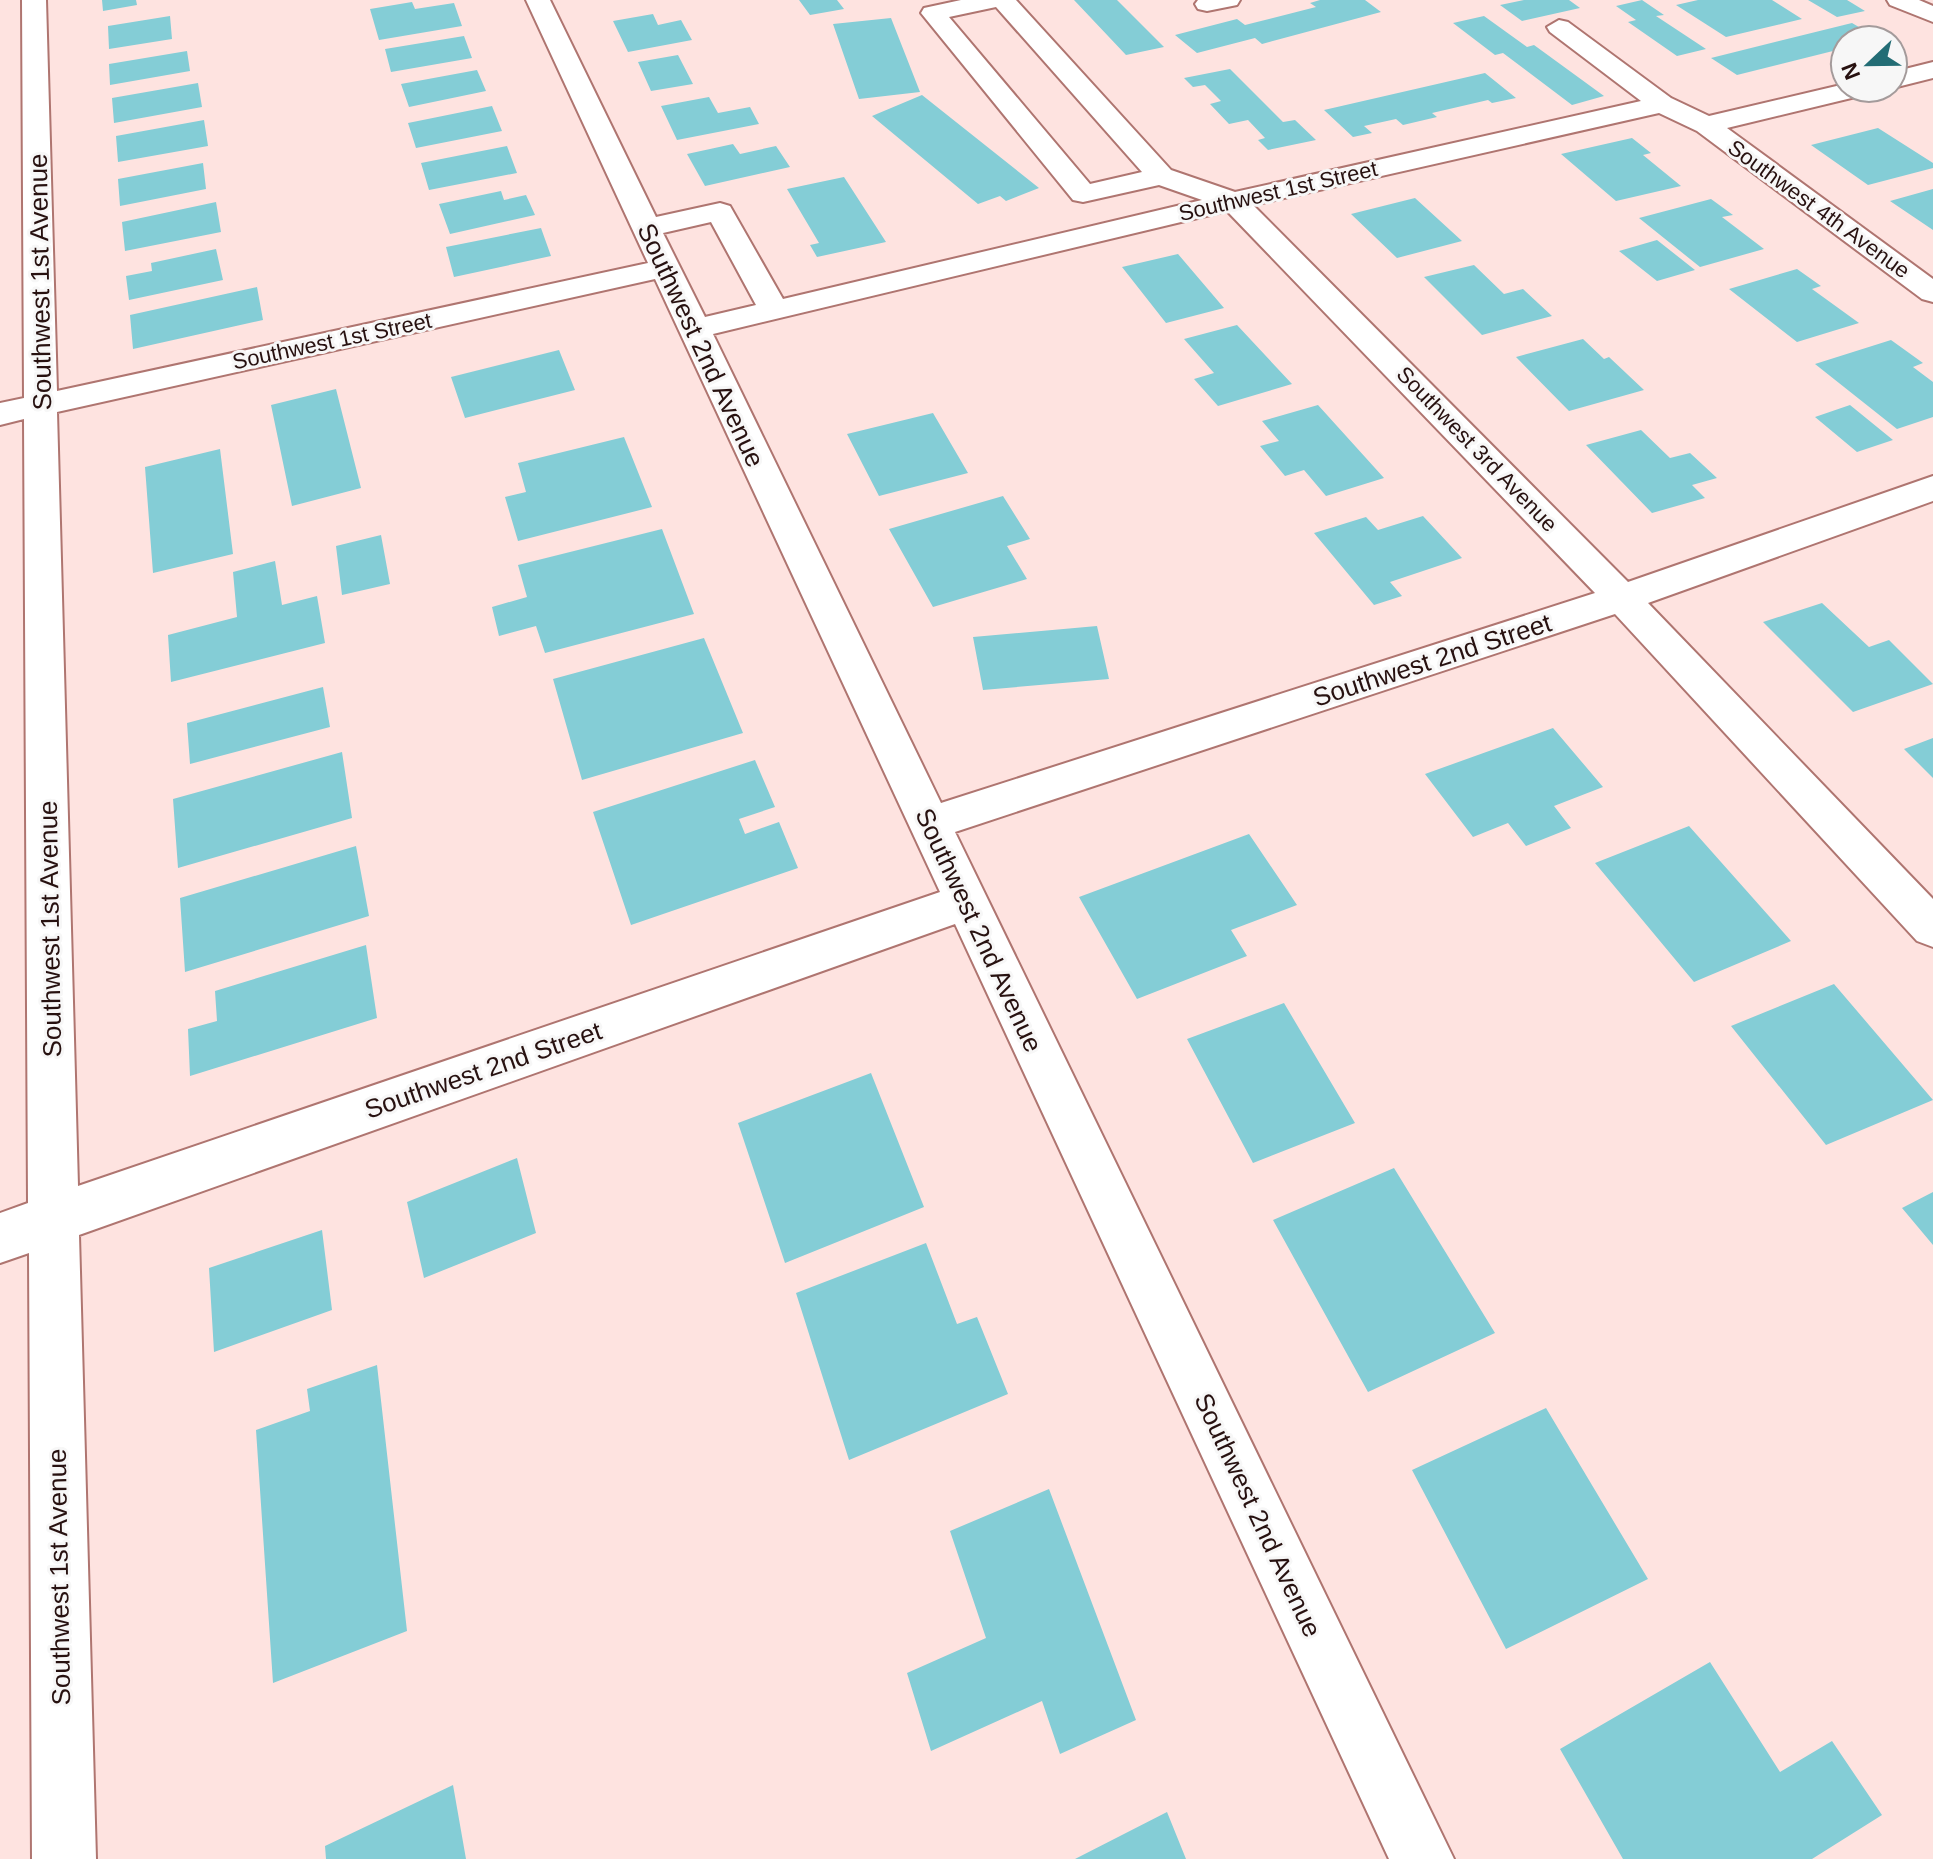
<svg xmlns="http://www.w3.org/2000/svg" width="1933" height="1859" font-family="Arial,sans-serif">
	<rect width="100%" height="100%" fill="#fee3e0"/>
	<path fill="#84cdd6" d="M 102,0 L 136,0 L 137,5 L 103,11 Z
		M 799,0 L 837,0 L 844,9 L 810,15 Z
		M 1074,0 L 1117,0 L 1164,47 L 1126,55 Z
		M 1320,0 L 1365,0 L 1381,12 L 1262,44 L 1255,38 L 1197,53 L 1175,35 L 1237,19 L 1245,25 L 1316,7 L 1310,3 Z
		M 1524,0 L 1569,0 L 1580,8 L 1522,21 L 1500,5 Z
		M 1642,0 L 1664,15 L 1656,16 L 1706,49 L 1677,56 L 1628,22 L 1636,20 L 1616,6 Z
		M 1698,0 L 1772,0 L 1802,19 L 1726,37 L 1676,5 Z
		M 1808,0 L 1847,0 L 1865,11 L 1837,17 Z
		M 412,2 L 415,9 L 454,3 L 462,26 L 379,40 L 370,9 Z
		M 653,14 L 658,25 L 681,20 L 692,40 L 628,52 L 613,21 Z
		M 170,16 L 172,39 L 109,49 L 108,26 Z
		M 1484,16 L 1527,47 L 1534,45 L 1604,96 L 1572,105 L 1503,53 L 1495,55 L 1453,23 Z
		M 891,18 L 920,92 L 859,99 L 833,24 Z
		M 1852,23 L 1881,40 L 1845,40 L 1845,48 L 1737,75 L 1711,58 Z
		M 464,36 L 472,58 L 391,72 L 385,49 Z
		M 187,51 L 190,71 L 110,85 L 109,64 Z
		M 678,55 L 693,84 L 651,91 L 638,62 Z
		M 1230,69 L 1283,122 L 1295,120 L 1316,140 L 1268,150 L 1258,140 L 1265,138 L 1248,120 L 1229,124 L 1210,104 L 1221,101 L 1205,85 L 1193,87 L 1184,78 Z
		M 477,70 L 486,91 L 409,107 L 401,84 Z
		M 1485,73 L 1516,98 L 1492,103 L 1488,100 L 1432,113 L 1437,117 L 1403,125 L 1396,119 L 1364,126 L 1372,133 L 1353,137 L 1324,110 Z
		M 198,83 L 202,107 L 114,123 L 112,98 Z
		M 922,95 L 1039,188 L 1006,201 L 1000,196 L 978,204 L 872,116 Z
		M 709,97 L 718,113 L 750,107 L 759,124 L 677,140 L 661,106 Z
		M 492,106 L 502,131 L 416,148 L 408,123 Z
		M 204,120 L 208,146 L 118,162 L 116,136 Z
		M 1878,128 L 1933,163 L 1933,168 L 1868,185 L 1811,145 Z
		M 1632,138 L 1651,153 L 1643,155 L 1681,186 L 1616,201 L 1561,154 Z
		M 733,144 L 740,154 L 776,146 L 790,167 L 705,186 L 687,154 Z
		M 507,146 L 517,173 L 429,190 L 421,163 Z
		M 203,163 L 206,189 L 120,206 L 118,179 Z
		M 844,177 L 886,242 L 817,257 L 810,245 L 819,243 L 787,189 Z
		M 1933,189 L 1933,230 L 1890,201 Z
		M 501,191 L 504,200 L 526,195 L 535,215 L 450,234 L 439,204 Z
		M 1415,198 L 1462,241 L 1397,258 L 1351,214 Z
		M 1711,199 L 1733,215 L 1722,217 L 1764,249 L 1700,267 L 1639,218 Z
		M 216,202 L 221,232 L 125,251 L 122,222 Z
		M 541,228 L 551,256 L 454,277 L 446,247 Z
		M 1657,240 L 1695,270 L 1657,281 L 1619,251 Z
		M 216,249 L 223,280 L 129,300 L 126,276 L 152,271 L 151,263 Z
		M 1178,254 L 1224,308 L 1166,323 L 1122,267 Z
		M 1474,265 L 1504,294 L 1523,289 L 1552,316 L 1482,335 L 1424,277 Z
		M 1797,269 L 1821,286 L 1812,289 L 1859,323 L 1797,342 L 1729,289 Z
		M 257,287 L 263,320 L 133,349 L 130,315 Z
		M 1237,325 L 1292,384 L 1218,406 L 1194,379 L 1214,373 L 1184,339 Z
		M 1583,339 L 1604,359 L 1609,357 L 1644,390 L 1569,411 L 1516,357 Z
		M 1891,340 L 1923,363 L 1913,367 L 1933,382 L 1933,417 L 1897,429 L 1815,364 Z
		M 559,350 L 575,390 L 465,418 L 451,377 Z
		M 336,389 L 361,488 L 292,506 L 271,405 Z
		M 1318,405 L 1384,478 L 1326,496 L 1304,470 L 1285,476 L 1260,446 L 1279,441 L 1262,421 Z
		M 1850,405 L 1893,440 L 1857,452 L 1815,417 Z
		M 933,413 L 968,473 L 879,496 L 847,434 Z
		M 1641,430 L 1670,458 L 1690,453 L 1717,478 L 1692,485 L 1705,498 L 1652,513 L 1586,445 Z
		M 624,437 L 652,507 L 518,541 L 505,497 L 526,492 L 518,463 Z
		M 220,449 L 233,554 L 153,573 L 145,467 Z
		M 1003,496 L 1030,539 L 1007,546 L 1027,579 L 933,607 L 889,529 Z
		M 1423,516 L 1462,558 L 1390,582 L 1402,596 L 1374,605 L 1314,533 L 1366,517 L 1378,530 Z
		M 662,529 L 694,614 L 545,653 L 536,626 L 499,636 L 492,607 L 527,597 L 518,565 Z
		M 381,535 L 390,584 L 342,595 L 336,546 Z
		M 275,561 L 282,605 L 317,596 L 325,643 L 171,682 L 168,635 L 237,617 L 233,572 Z
		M 1822,603 L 1869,647 L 1889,640 L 1933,684 L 1853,712 L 1763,622 Z
		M 1097,626 L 1109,679 L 983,690 L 973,637 Z
		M 704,638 L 743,733 L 582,780 L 553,679 Z
		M 323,687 L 330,727 L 190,764 L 187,723 Z
		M 1553,728 L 1603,787 L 1554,806 L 1571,828 L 1526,846 L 1508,823 L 1473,837 L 1425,774 Z
		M 1933,738 L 1933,778 L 1904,749 Z
		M 342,752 L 352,818 L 178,868 L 173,799 Z
		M 755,760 L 775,807 L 739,819 L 745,834 L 779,822 L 798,868 L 631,925 L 593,812 Z
		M 1689,826 L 1791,941 L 1694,982 L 1595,863 Z
		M 1249,834 L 1297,905 L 1231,930 L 1247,956 L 1137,999 L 1079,897 Z
		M 356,846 L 369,916 L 185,972 L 180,898 Z
		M 366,945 L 377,1018 L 190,1076 L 188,1029 L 217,1021 L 215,991 Z
		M 1834,984 L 1933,1100 L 1826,1145 L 1731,1026 Z
		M 1284,1003 L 1355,1123 L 1253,1163 L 1187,1039 Z
		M 871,1073 L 924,1207 L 785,1263 L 738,1123 Z
		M 517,1158 L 536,1233 L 424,1278 L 407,1202 Z
		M 1394,1168 L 1495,1333 L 1368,1392 L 1273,1220 Z
		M 1933,1192 L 1933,1245 L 1902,1208 Z
		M 322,1230 L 332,1310 L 214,1352 L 209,1268 Z
		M 926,1243 L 957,1324 L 977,1317 L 1008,1394 L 849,1460 L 796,1293 Z
		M 377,1365 L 407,1631 L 273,1683 L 256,1430 L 310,1411 L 307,1389 Z
		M 1546,1408 L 1648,1579 L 1506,1649 L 1412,1470 Z
		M 1049,1489 L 1136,1720 L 1060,1754 L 1042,1701 L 931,1751 L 907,1673 L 986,1638 L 950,1531 Z
		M 1710,1662 L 1780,1772 L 1832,1741 L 1882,1815 L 1812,1859 L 1623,1859 L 1560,1749 Z
		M 453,1785 L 466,1859 L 326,1859 L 325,1846 Z
		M 1167,1812 L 1186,1859 L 1075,1859 Z"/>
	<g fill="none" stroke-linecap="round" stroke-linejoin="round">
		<defs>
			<path id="minor" d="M 22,0 L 46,0 L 57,391 L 648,263 L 526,0 L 550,0 L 656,217 L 720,203 L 730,206 L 783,299 L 1202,200 L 1159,185 L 1083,202 L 1073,200 L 921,13 L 924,8 L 961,0 L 1016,0 L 1171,170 L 1235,192 L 1641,101 L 1550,32 L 1547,27 L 1559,20 L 1568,22 L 1671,98 L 1709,116 L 1845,84 L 1845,88 L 1872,88 L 1868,94 L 1727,128 L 1933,279 L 1933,302 L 1922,299 L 1697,131 L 1659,113 L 1253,205 L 1628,582 L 1933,476 L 1933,501 L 1648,603 L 1933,899 L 1933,947 L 1917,941 L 1615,614 L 955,832 L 1454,1859 L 1389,1859 L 955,924 L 79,1235 L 96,1859 L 32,1859 L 29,1253 L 0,1263 L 0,1213 L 28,1203 L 24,419 L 0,425 L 0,403 L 24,398 ZM 996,7 L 1142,172 L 1090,184 L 949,17 ZM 1227,211 L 1595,593 L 941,803 L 713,334 ZM 711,222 L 756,305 L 705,317 L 663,233 ZM 655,279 L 940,892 L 78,1186 L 57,412 Z
				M 1198,0 L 1240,0 L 1237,5 L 1207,11 L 1198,9 L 1195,4 Z
				M 1887,0 L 1919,0 L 1933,6 L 1933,22 L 1890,5 Z
				M 1933,62 L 1933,78 L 1893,88 L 1893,72 Z"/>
		</defs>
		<use href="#minor" stroke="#af7570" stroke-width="4"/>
		<use href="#minor" fill="#fff" fill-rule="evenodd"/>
	</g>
	<g text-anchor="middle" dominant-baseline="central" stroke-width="6" stroke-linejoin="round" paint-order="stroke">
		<g font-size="22" fill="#271110" stroke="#f7f7f7">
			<text transform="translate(1278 191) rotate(-13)">Southwest 1st Street</text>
			<text transform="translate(1819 209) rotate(36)">Southwest 4th Avenue</text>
			<text transform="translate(332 341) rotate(-12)">Southwest 1st Street</text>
			<text transform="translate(1477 449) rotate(46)">Southwest 3rd Avenue</text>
		</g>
		<g font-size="26" fill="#271110" stroke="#f7f7f7">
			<text transform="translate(40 282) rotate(-91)">Southwest 1st Avenue</text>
			<text transform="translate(701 345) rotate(65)">Southwest 2nd Avenue</text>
			<text transform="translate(1432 660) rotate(-18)">Southwest 2nd Street</text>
			<text transform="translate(50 929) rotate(-91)">Southwest 1st Avenue</text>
			<text transform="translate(979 930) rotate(65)">Southwest 2nd Avenue</text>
			<text transform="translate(483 1070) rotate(-19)">Southwest 2nd Street</text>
			<text transform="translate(1258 1515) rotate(65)">Southwest 2nd Avenue</text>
			<text transform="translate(59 1577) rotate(-91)">Southwest 1st Avenue</text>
		</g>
	</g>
	<g transform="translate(1869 64) rotate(248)"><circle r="38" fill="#f7f7f7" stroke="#a49b9b" stroke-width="2"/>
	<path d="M0-6L14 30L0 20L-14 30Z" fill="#236d75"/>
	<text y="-12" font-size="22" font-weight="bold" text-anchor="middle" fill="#271110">N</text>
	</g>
</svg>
